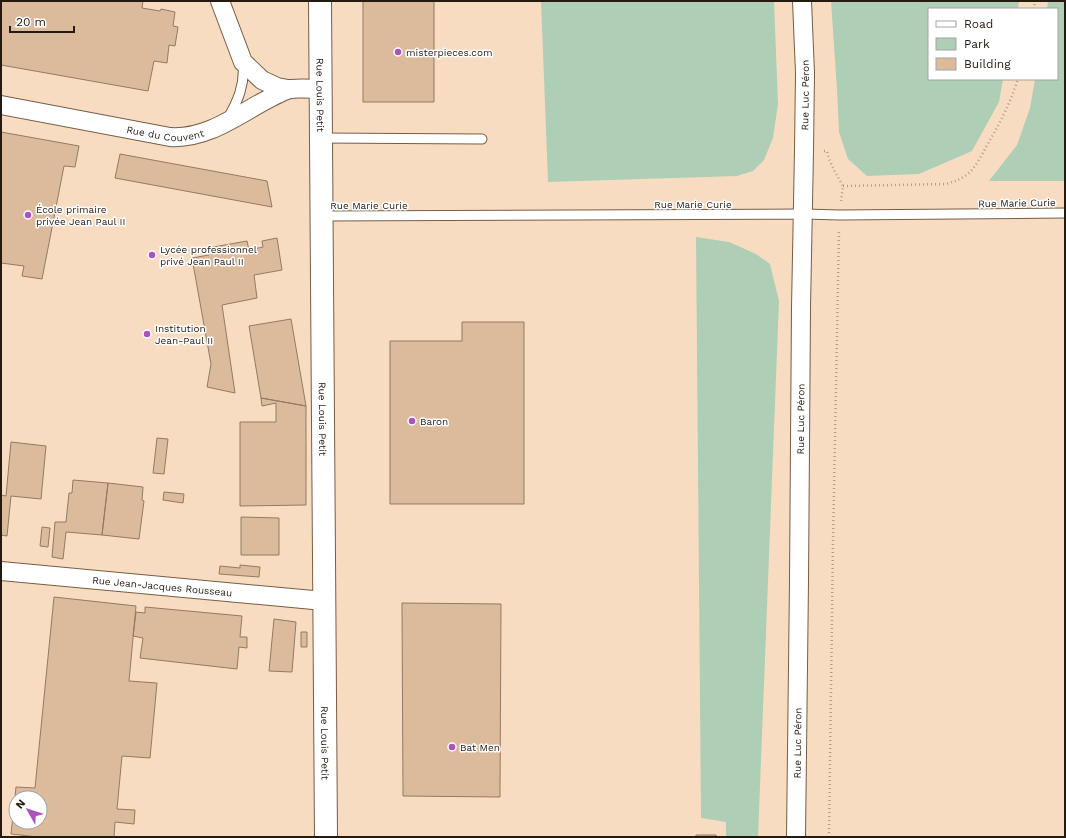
<svg xmlns="http://www.w3.org/2000/svg" width="1066" height="838" font-family="'Work Sans',sans-serif">
	<rect width="100%" height="100%" fill="#f8dcc1"/>
	<path fill="#aecfb5" d="M 541,1 L 774,1 L 778,104 L 773,138 L 764,160 L 753,171 L 737,176 L 548,182 Z
		M 831,1 L 1019,1 L 1018,9 L 929,9 L 929,79 L 1003,79 L 999,102 L 972,151 L 919,174 L 867,176 L 848,159 L 839,132 L 837,90 Z
		M 1048,1 L 1065,1 L 1065,181 L 989,181 L 1017,145 L 1030,108 L 1035,79 L 1057,79 L 1057,9 L 1047,9 Z
		M 696,237 L 729,242 L 756,254 L 770,264 L 779,301 L 758,837 L 726,837 L 726,822 L 701,818 Z"/>
	<path fill="#dcbb9d" stroke="#937a61" fill-rule="evenodd" d="M 1,1 L 143,1 L 142,8 L 160,11 L 161,9 L 175,12 L 173,26 L 178,27 L 175,46 L 169,45 L 167,63 L 154,61 L 148,91 L 1,65 Z
		M 363,1 L 434,1 L 434,102 L 363,102 Z
		M 1,132 L 79,146 L 75,167 L 64,166 L 42,279 L 22,276 L 24,266 L 1,263 Z
		M 120,154 L 267,181 L 272,207 L 115,178 Z
		M 277,238 L 282,270 L 254,275 L 257,298 L 222,305 L 235,393 L 207,387 L 211,364 L 192,258 L 209,255 L 208,248 L 247,241 L 249,250 L 263,247 L 262,241 Z
		M 291,319 L 306,406 L 261,398 L 249,326 Z
		M 462,322 L 524,322 L 524,504 L 390,504 L 390,341 L 462,341 Z
		M 261,398 L 306,406 L 306,505 L 240,506 L 240,422 L 276,422 L 276,403 L 262,406 Z
		M 157,438 L 168,439 L 164,474 L 153,473 Z
		M 11,442 L 46,446 L 41,499 L 11,496 L 7,536 L 1,535 L 1,495 L 6,496 Z
		M 73,480 L 108,483 L 102,535 L 66,532 L 63,559 L 52,557 L 55,522 L 66,522 L 69,493 L 72,493 Z
		M 108,483 L 143,487 L 142,500 L 144,501 L 139,539 L 102,535 Z
		M 164,492 L 184,494 L 183,503 L 163,500 Z
		M 241,517 L 279,518 L 279,555 L 241,555 Z
		M 42,527 L 50,528 L 48,547 L 40,546 Z
		M 240,565 L 260,567 L 259,577 L 219,574 L 220,566 L 240,568 Z
		M 54,597 L 136,606 L 129,681 L 157,683 L 150,758 L 122,756 L 117,809 L 135,810 L 134,824 L 115,822 L 114,837 L 38,837 L 11,834 L 16,787 L 35,788 ZM 16,798 L 40,798 L 40,822 L 16,822 Z
		M 402,603 L 501,604 L 500,797 L 403,796 Z
		M 145,607 L 242,616 L 240,637 L 247,637 L 247,648 L 239,647 L 237,669 L 140,658 L 143,638 L 133,636 L 136,612 L 145,613 Z
		M 274,619 L 296,622 L 292,672 L 269,671 Z
		M 301,632 L 307,632 L 307,647 L 301,647 Z
		M 696,835 L 716,835 L 716,837 L 696,837 Z"/>
	<g fill="none" stroke-linecap="round" stroke-linejoin="round">
		<defs>
			<path id="lane" d="M 228,118 C 238,101 245,84 243,64
				M 321,138 L 482,139
				M 321,216 L 804,214 L 840,215 L 1065,213"/>
			<g id="street">
				<path d="M 220,1 L 243,62 L 262,80 L 277,87 L 288,89"/>
				<path id="s1" d="M 1,105 L 170,137 C 213,140 249,105 287,90 C 294,87 312,89 320,89"/>
				<path id="s2" d="M 1,571 L 324,601"/>
				<path id="s3" d="M 796,837 L 799,581 L 801,308 L 804,151 L 805,73 L 802,1"/>
			</g>
			<g id="secondary">
				<path id="s4" d="M 320,1 L 326,837"/>
			</g>
		</defs>
		<use href="#lane" stroke="#765d46" stroke-width="11"/>
		<use href="#street" stroke="#765d46" stroke-width="20"/>
		<use href="#secondary" stroke="#765d46" stroke-width="24"/>
		<path stroke="#b39d88" stroke-width="2.5" stroke-dasharray="1 3" stroke-linecap="butt" d="M 1034,9 L 1035,1
			M 824,151 L 827,151 L 829,159 L 834,170 L 843,186 L 841,201
			M 843,186 L 946,184 C 956,181 964,178 971,171 C 977,164 982,155 986,147 C 999,125 1010,104 1018,79
			M 829,837 L 833,542 L 839,230"/>
		<use href="#lane" stroke="#fff" stroke-width="9"/>
		<use href="#street" stroke="#fff" stroke-width="18"/>
		<use href="#secondary" stroke="#fff" stroke-width="22"/>
	</g>
	<g fill="#ac52be" stroke="#fff" stroke-width="1.5">
		<circle cx="398" cy="52" r="4"/>
		<circle cx="28" cy="215" r="4"/>
		<circle cx="152" cy="255" r="4"/>
		<circle cx="147" cy="334" r="4"/>
		<circle cx="412" cy="421" r="4"/>
		<circle cx="452" cy="747" r="4"/>
	</g>
	<g text-anchor="middle" dominant-baseline="central" stroke-width="3" stroke-linejoin="round" paint-order="stroke">
		<g font-size="10" fill="#241a10" stroke="#fff" text-anchor="start">
			<text x="406" y="52">misterpieces.com</text>
			<text x="36" y="209">École primaire<tspan x="36" dy="12">privée Jean Paul II</tspan></text>
			<text x="160" y="249">Lycée professionnel<tspan x="160" dy="12">privé Jean Paul II</tspan></text>
			<text x="155" y="328">Institution<tspan x="155" dy="12">Jean-Paul II</tspan></text>
			<text x="420" y="421">Baron</text>
			<text x="460" y="747">Bat Men</text>
		</g>
		<g font-size="10" fill="#241a10" stroke="#fff">
			<text stroke="none"><textPath href="#s4" startOffset="94">Rue Louis Petit</textPath></text>
			<text stroke="none"><textPath href="#s3" startOffset="742">Rue Luc Péron</textPath></text>
			<text stroke="none"><textPath href="#s1" startOffset="167">Rue du Couvent</textPath></text>
			<text transform="translate(1017 203) rotate(-1)">Rue Marie Curie</text>
			<text x="693" y="204">Rue Marie Curie</text>
			<text x="369" y="205">Rue Marie Curie</text>
			<text stroke="none"><textPath href="#s4" startOffset="418">Rue Louis Petit</textPath></text>
			<text stroke="none"><textPath href="#s3" startOffset="418">Rue Luc Péron</textPath></text>
			<text stroke="none"><textPath href="#s2" startOffset="162">Rue Jean-Jacques Rousseau</textPath></text>
			<text stroke="none"><textPath href="#s4" startOffset="742">Rue Louis Petit</textPath></text>
			<text stroke="none"><textPath href="#s3" startOffset="94">Rue Luc Péron</textPath></text>
		</g>
	</g>
	<rect width="1066" height="838" fill="none" stroke="#241a10" stroke-width="4"/>
	<rect x="928" y="8" width="130" height="72" fill="#ffffff" stroke="#a7a39f"/>
	<rect x="936" y="21" width="20" height="6" fill="#ffffff" stroke="#a7a39f"/>
	<text x="964" y="28" font-size="12" fill="#241a10">Road</text>
	<rect x="936" y="38" width="20" height="12" fill="#aecfb5" stroke="#a7a39f"/>
	<text x="964" y="48" font-size="12" fill="#241a10">Park</text>
	<rect x="936" y="58" width="20" height="12" fill="#dcbb9d" stroke="#a7a39f"/>
	<text x="964" y="68" font-size="12" fill="#241a10">Building</text>
	<g transform="translate(28 810) rotate(309)"><circle r="19" fill="#ffffff" stroke="#a7a39f"/>
	<path d="M0-3L7 15L0 10L-7 15Z" fill="#ac52be"/>
	<text y="-6" font-size="11" font-weight="bold" text-anchor="middle" fill="#241a10">N</text>
	</g>
	<path d="M10 26v6h64v-6" fill="none" stroke="#241a10" stroke-width="2"/>
	<text x="16" y="26" font-size="12" fill="#241a10" stroke="#ffffff" stroke-width="3" paint-order="stroke">20 m</text>
</svg>
